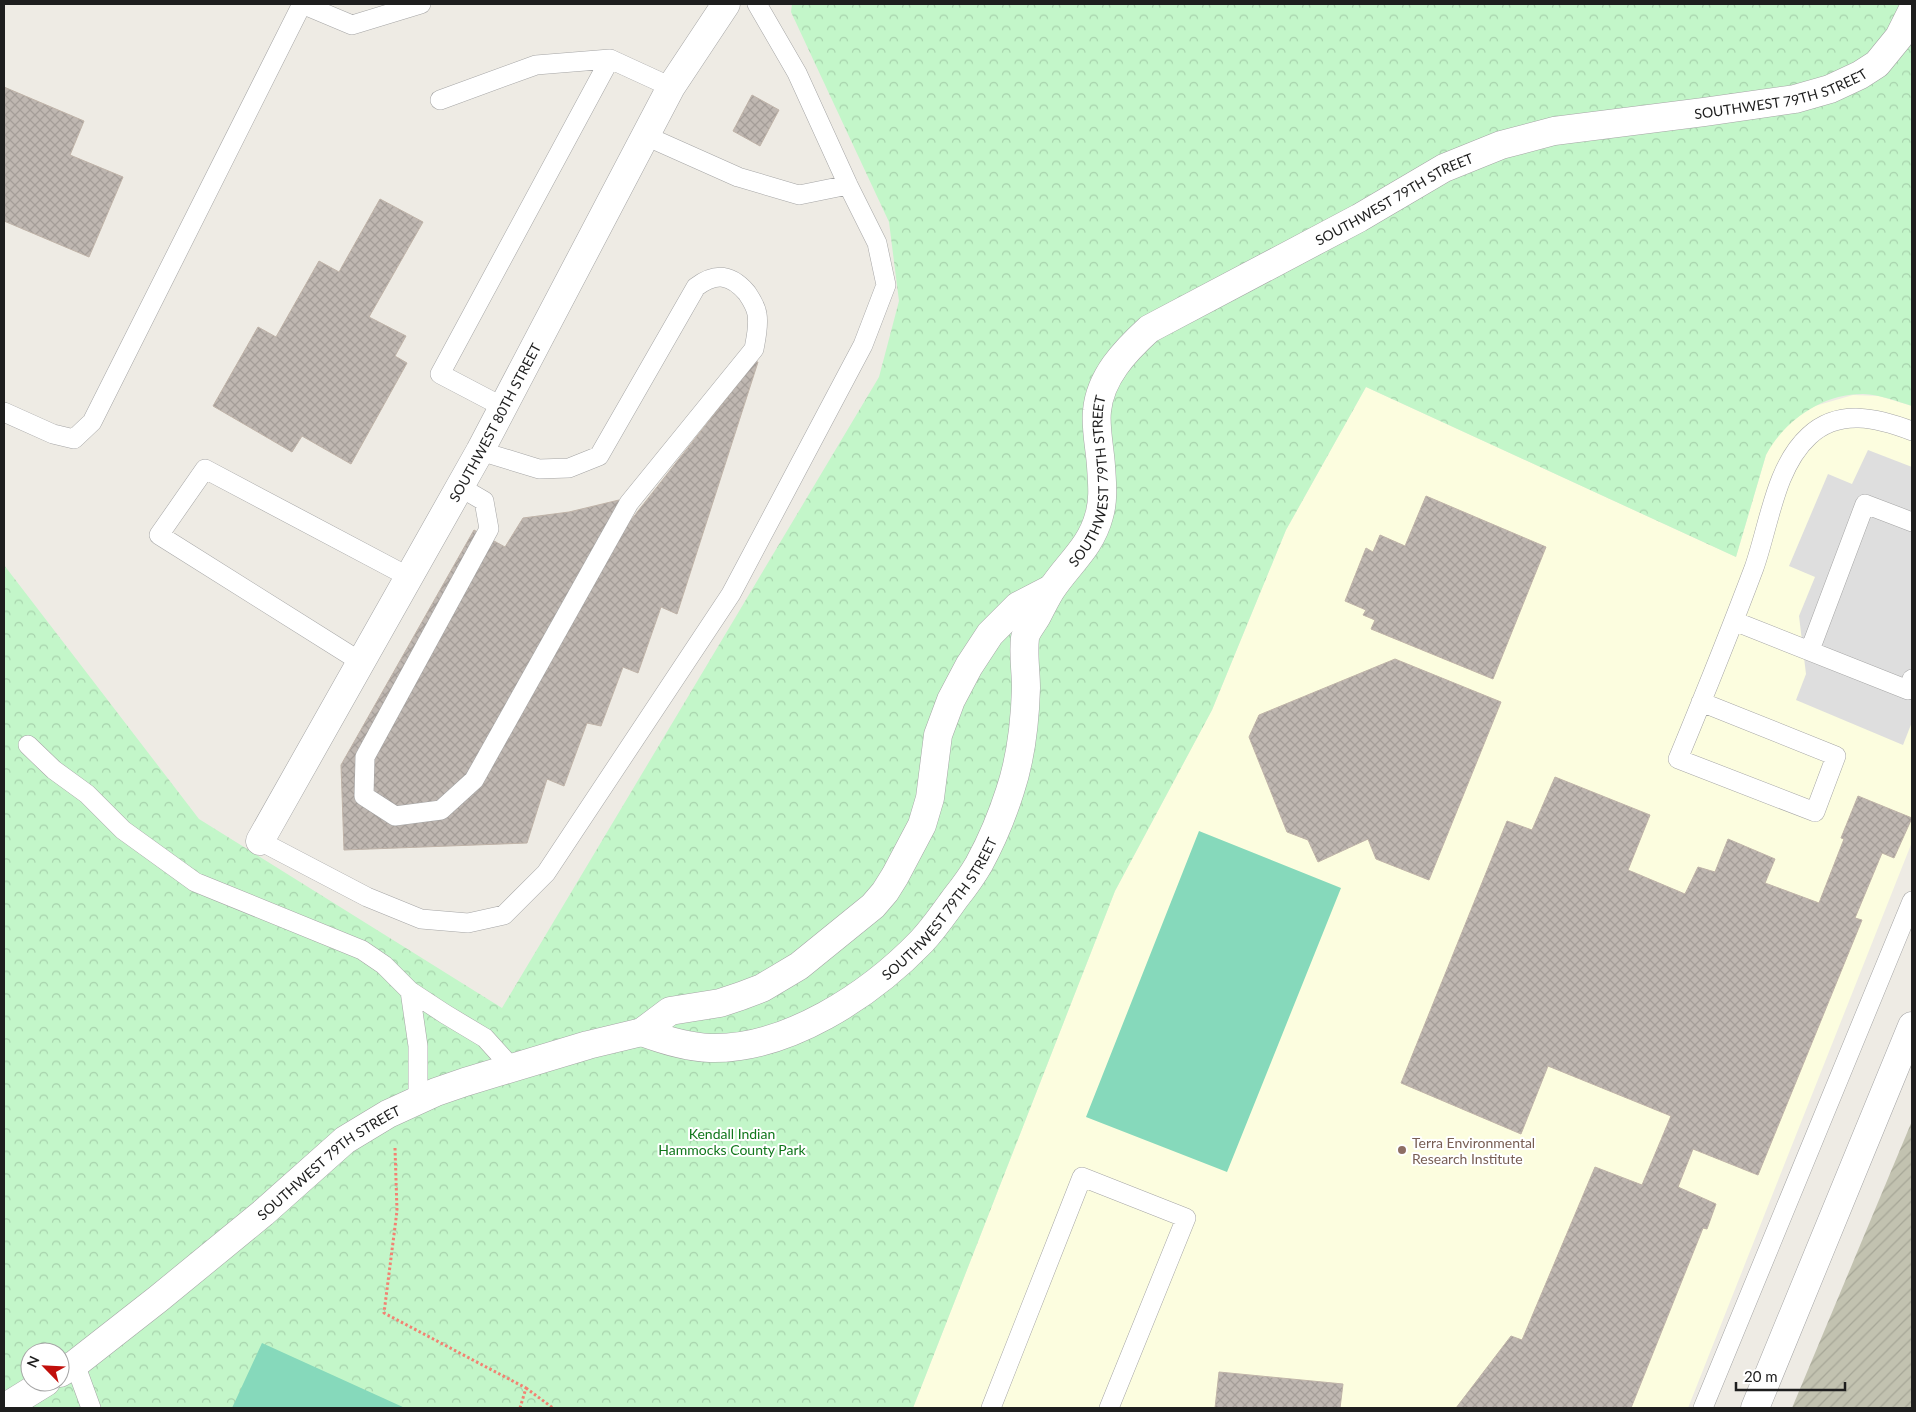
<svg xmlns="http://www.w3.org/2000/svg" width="1916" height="1412" font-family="Lato,sans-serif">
	<defs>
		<pattern id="construction-furrows" width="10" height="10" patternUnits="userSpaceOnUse" patternTransform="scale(1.25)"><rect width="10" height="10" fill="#c2c2b0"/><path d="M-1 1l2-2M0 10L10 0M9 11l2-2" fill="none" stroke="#a6a697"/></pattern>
		<pattern id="park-crowns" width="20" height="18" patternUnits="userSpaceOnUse" patternTransform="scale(1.25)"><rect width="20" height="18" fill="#c3f6c9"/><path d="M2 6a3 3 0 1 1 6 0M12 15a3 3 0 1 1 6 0" fill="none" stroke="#a7d2ac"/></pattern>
		<pattern id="building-cross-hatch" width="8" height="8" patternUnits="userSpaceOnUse" patternTransform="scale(1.25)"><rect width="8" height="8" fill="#bfb7b1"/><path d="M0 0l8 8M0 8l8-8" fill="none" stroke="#a49d98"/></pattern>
	</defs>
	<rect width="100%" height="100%" fill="#eeebe4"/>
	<path fill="#fcfddf" d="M 1366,387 L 1736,557 L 1766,455 L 1772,443 L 1785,428 L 1799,416 L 1815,406 L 1853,395 L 1879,396 L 1912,406 L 1912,842 L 1688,1408 L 913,1408 L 1115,891 L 1212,710 L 1286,530 Z"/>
	<path fill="url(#construction-furrows)" d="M 1912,1121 L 1912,1408 L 1792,1408 Z"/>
	<path fill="url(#park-crowns)" fill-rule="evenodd" d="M 792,4 L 1912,4 L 1912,406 C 1896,401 1881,395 1863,394 C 1822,394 1785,420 1766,455 L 1736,557 L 1366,387 L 1286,530 L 1212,710 L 1115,891 L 913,1408 L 4,1408 L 4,565 L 199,819 L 502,1008 L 879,377 L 899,301 L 889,222 L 791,12 ZM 30,1352 L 60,1352 L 60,1382 L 30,1382 Z"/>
	<path fill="#86d9bb" d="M 1199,831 L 1341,888 L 1227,1172 L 1086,1117 Z
		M 262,1343 L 405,1408 L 232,1408 Z"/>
	<path fill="#dedede" d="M 1868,450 L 1912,467 L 1912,722 L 1903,745 L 1796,700 L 1806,674 L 1799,616 L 1815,577 L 1789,566 L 1828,474 L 1852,484 Z"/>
	<path fill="url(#building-cross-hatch)" stroke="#bfb3a8" d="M 4,87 L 84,121 L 70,155 L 123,177 L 89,257 L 4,221 Z
		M 752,95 L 779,110 L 760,146 L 733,131 Z
		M 380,199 L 423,222 L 369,317 L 406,336 L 395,356 L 407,363 L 351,464 L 302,436 L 292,452 L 213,406 L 258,327 L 276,337 L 319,261 L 339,272 Z
		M 751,361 L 758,362 L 677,614 L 661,607 L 638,673 L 623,667 L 601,726 L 587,723 L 564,786 L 547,779 L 527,843 L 344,850 L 341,765 L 474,530 L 505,547 L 523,518 L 569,512 L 619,500 L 631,520 L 749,370 Z
		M 1426,496 L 1546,547 L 1493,679 L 1371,629 L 1375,620 L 1363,615 L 1366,610 L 1345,601 L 1366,548 L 1373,552 L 1380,535 L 1405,546 Z
		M 1395,659 L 1501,702 L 1429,880 L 1376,859 L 1368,839 L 1318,862 L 1308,840 L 1287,832 L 1249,737 L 1259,715 Z
		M 1555,777 L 1650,815 L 1628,870 L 1685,894 L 1698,867 L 1715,872 L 1728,839 L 1775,859 L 1765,883 L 1819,903 L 1844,839 L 1841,838 L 1858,796 L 1912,818 L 1894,858 L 1882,853 L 1855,918 L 1862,920 L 1758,1175 L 1693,1149 L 1678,1187 L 1716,1204 L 1707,1229 L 1703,1228 L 1631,1408 L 1456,1408 L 1511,1336 L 1522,1340 L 1595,1167 L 1642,1185 L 1671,1116 L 1548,1066 L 1521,1134 L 1401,1083 L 1507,821 L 1532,830 Z
		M 1219,1372 L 1343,1384 L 1340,1408 L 1215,1408 Z"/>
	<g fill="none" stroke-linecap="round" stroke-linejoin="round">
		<defs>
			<path id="lane" d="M 302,4 L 352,25 L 421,4
				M 440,100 L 536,65 L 610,59
				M 646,136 L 738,177 L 799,195 L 848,185
				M 503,407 L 440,374 L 610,59 L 671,87
				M 4,412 L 53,434 L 74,439 L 92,422 L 302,4
				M 460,487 L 484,501 L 489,529 L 365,757 L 364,796 L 395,816 L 441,810 L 474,780 L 629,503 L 754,349 C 756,338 759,326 757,314 C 756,307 751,299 747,293 C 731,274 716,272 696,287 L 599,456 L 569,468 L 539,469 L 480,451
				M 1734,621 L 1908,690 L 1912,679
				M 1810,650 L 1865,504 L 1912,522
				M 361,662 L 159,535 L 205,469 L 409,577
				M 1701,702 L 1836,756 L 1815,812 L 1678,759 C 1704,696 1730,632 1754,568 C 1769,526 1775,467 1809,436 C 1839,408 1878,418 1912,431
				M 28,745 L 54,770 L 87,794 L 123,830 L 195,882 L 362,950 L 384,965 L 410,991 L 445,1014 L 485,1038 L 512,1068
				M 260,841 L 367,897 L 421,919 L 468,923 L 504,915 L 546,873 L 731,594 L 863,345 L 886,285 L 877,243 L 848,185 L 797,73 L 757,4
				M 410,991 L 418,1046 L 418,1100
				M 75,1364 L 91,1408
				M 991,1408 L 1082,1177 L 1186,1218 L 1109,1408
				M 1703,1408 L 1912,901"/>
			<g id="street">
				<path id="s1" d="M 260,841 L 480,451 L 671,87 L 726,4"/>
				<path id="s2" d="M 642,1032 C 664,1040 686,1047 710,1048 C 787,1050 870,995 922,941 C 935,927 945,912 956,897 C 964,887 972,876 979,864 C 991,842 1002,816 1010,791 C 1021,758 1025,723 1026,688 C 1026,672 1023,654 1025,638 C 1026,631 1033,623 1037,616 C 1041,608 1046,598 1051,590 C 1068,564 1091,547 1099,516 C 1104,500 1102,482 1101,466 C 1100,449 1095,427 1097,411 C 1100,377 1125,351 1149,329 L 1359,218 L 1444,168 L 1501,145 L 1554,131 L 1704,112 L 1795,99 L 1830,89 L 1860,75 L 1877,64 L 1899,37 L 1912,11"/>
				<path id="s3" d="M 60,1373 L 75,1364 L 158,1299 L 263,1213 L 345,1140 L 388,1114 L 436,1092 L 465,1082 L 588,1045 L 642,1032 L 670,1011 L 720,1003 L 741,996 L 762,988 L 799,966 L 873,906 L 885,892 L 895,876 L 922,825 L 930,798 L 938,735 L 951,700 L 969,666 L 990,634 L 1018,606 L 1051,589"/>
				<path d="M 4,1408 L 46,1382"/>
				<path d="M 1755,1408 L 1912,1026"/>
			</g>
		</defs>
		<use href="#lane" stroke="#a5a5a5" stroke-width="20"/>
		<use href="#street" stroke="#a5a5a5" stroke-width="29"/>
		<path stroke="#f28272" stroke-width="3" stroke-dasharray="2.5 2.5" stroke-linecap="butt" d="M 395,1148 L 397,1211 L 384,1313 L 526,1388 L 520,1408
			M 526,1388 L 553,1408"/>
		<use href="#lane" stroke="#fff" stroke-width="19"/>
		<use href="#street" stroke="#fff" stroke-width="28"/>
	</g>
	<circle fill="#8d6e63" stroke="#fff" stroke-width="2" cx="1402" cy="1150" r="5"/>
	<g text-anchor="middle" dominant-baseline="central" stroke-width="4" stroke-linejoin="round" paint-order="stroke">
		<g font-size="14" fill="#1e1e1e" stroke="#fff">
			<text stroke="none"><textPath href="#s2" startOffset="1675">SOUTHWEST 79TH STREET</textPath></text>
			<text stroke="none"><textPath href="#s2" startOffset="1270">SOUTHWEST 79TH STREET</textPath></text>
			<text stroke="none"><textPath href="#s1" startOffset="480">SOUTHWEST 80TH STREET</textPath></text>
			<text stroke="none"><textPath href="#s2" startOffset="820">SOUTHWEST 79TH STREET</textPath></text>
			<text stroke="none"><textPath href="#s2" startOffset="350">SOUTHWEST 79TH STREET</textPath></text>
			<text stroke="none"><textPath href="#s3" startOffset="342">SOUTHWEST 79TH STREET</textPath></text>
		</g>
		<g font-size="14" fill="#11771c" stroke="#fff">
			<text x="732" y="1133">Kendall Indian<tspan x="732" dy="16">Hammocks County Park</tspan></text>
		</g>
		<g font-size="14" fill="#785e54" stroke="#fff" text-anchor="start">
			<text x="1412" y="1142">Terra Environmental<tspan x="1412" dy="16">Research Institute</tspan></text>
		</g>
	</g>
	<rect width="1916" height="1412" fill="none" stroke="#1e1e1e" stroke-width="10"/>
	<g transform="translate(45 1367) rotate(294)"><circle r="24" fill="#ffffff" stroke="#a5a5a5"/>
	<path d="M0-4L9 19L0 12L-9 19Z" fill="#c10f0b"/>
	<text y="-8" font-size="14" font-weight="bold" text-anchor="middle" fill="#1e1e1e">N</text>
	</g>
	<path d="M1736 1382v8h109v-8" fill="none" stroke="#1e1e1e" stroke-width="2.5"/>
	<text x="1744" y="1382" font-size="15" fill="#1e1e1e" stroke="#ffffff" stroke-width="4" paint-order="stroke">20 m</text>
</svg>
